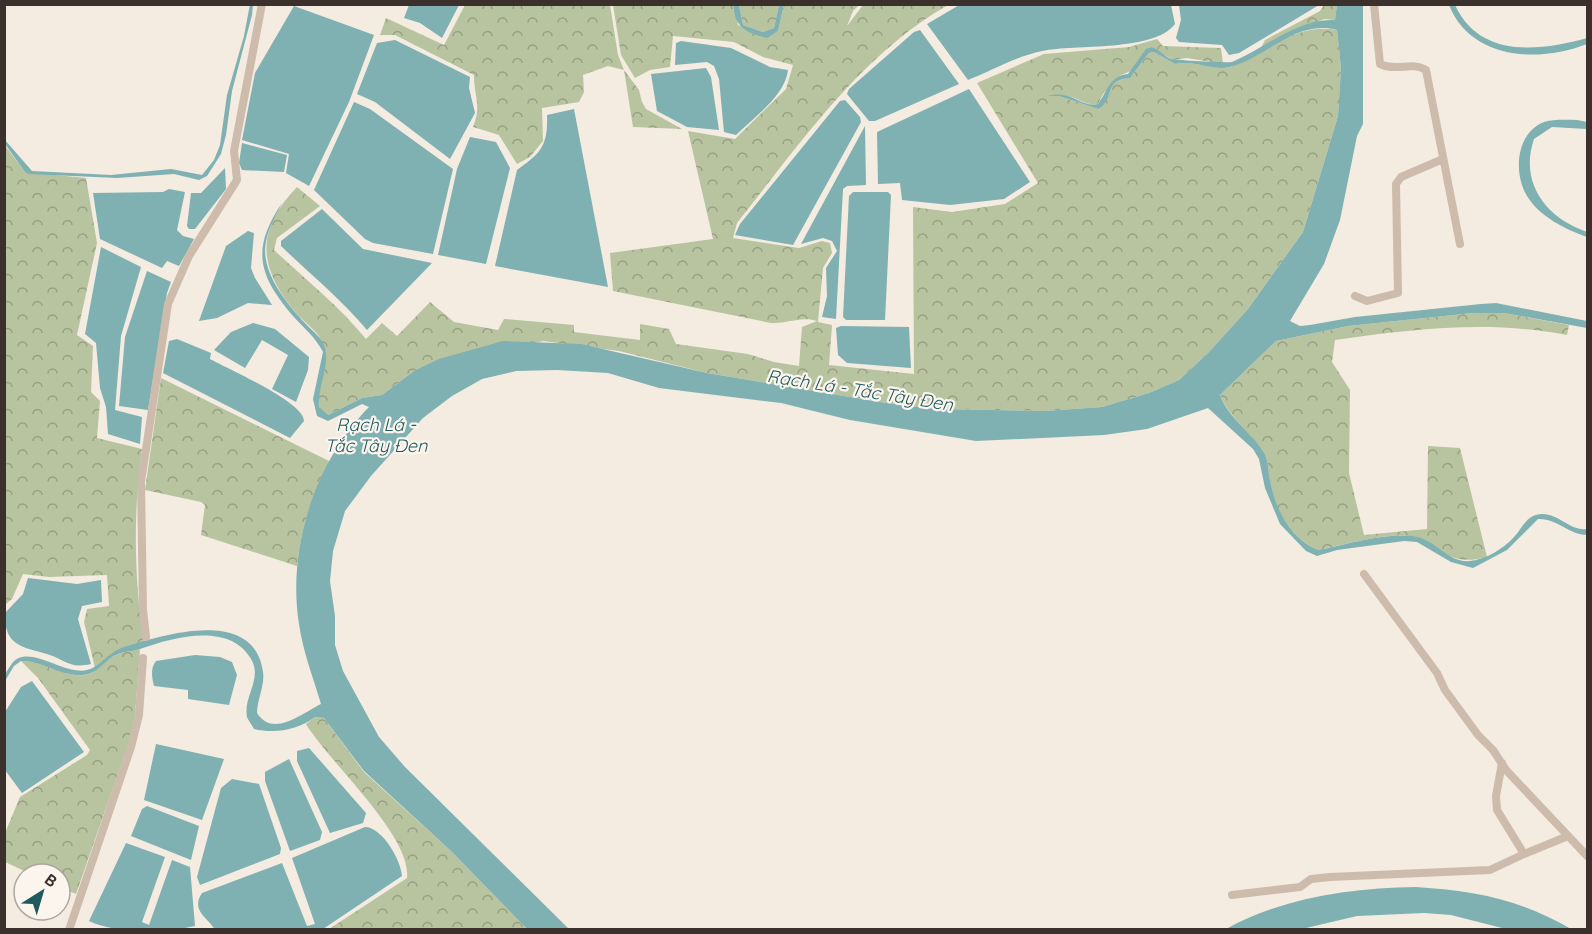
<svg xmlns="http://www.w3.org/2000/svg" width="1592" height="934" font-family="Quicksand,sans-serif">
	<defs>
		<pattern id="forest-crowns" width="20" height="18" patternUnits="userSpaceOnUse" patternTransform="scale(1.5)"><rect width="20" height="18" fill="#b8c4a0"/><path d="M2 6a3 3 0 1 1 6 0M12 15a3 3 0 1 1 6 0" fill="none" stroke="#97a083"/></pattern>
	</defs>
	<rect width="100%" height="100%" fill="#f4ebe1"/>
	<path fill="url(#forest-crowns)" d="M 465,5 L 610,5 L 618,55 L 624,70 L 639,90 L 642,102 L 646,109 L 682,129 L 633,127 L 624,70 L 608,66 L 583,75 L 584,92 L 579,102 L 542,108 L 543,141 L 530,157 L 517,164 L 499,135 L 473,127 C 482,104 474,98 474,75 L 395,35 L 380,35 L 386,18 L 444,45 Z
		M 613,5 L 734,5 L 738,25 L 768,38 L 778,31 L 784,5 L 859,5 L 853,11 L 847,26 L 863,5 L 948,5 C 859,56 800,144 737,223 L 733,238 L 799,248 L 822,241 L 830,243 L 832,253 L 823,268 L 818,322 L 832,325 L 829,365 L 914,374 L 913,207 L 952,212 L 1005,204 L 1038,183 L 977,83 L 1044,54 L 1129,47 L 1157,39 L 1163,46 L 1221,48 L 1223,64 L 1187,58 L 1173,60 L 1150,47 L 1146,50 L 1131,71 L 1121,75 L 1103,94 L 1098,104 C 1083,107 1075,92 1051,96 L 1059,96 L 1098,109 C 1107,94 1111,79 1130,78 L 1149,53 L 1154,52 L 1175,64 C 1194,60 1211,70 1231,67 C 1262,51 1300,22 1337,30 L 1341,68 L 1338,116 L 1303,232 L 1248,309 L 1208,353 L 1179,380 L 1149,393 L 1102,407 L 1045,411 L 936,409 L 886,403 L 707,373 L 619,351 L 543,341 L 414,371 L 382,395 L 362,398 L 328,415 L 322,413 C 309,392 332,365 321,340 C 317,331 303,321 296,313 C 258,268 255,230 297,187 L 320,206 L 277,238 L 274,250 C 305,279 339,306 366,339 L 382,323 L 397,336 L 430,302 L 454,322 L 498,330 L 504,319 L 574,325 L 574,332 L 640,340 L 640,324 L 669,329 L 676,344 L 748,354 L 774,362 L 799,366 L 802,327 L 817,321 C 802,316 787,324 771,323 L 613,291 L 610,253 L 713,239 L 688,131 L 735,139 L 786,89 L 793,65 L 763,57 L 734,42 L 673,36 L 670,67 L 650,70 L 635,78 L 621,55 Z
		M 739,5 L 779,5 L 774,28 L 763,32 L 743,25 Z
		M 1324,5 L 1337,5 L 1335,20 L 1324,19 L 1261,48 L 1265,40 L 1320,11 Z
		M 4,144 L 25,172 L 86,178 L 97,243 L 77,335 L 93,346 L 91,392 L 100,401 L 97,438 L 142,449 C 133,510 134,582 144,642 L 119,649 L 95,668 L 84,622 L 87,609 L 109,606 L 107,575 L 49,577 L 23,574 L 12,599 L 5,605 Z
		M 1473,313 L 1504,313 L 1569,325 L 1567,335 C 1489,320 1413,329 1335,340 L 1332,362 L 1350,390 L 1349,473 L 1364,535 L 1427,529 L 1428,446 L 1460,448 L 1487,557 C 1445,568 1443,544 1409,536 C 1392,532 1337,546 1318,550 C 1290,539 1275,509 1270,481 C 1268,471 1269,462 1264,454 C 1252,432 1229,418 1220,395 L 1276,341 L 1348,326 Z
		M 161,378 L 331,462 C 311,494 301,529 297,566 L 201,535 L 205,505 L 201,502 L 145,490 Z
		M 140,649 L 135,715 L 128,745 L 76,894 L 60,887 L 60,874 L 31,874 L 5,862 L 5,833 L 20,797 L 87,755 L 90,750 L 38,678 L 21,661 C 45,661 66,678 85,675 C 97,673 103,663 113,657 C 121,651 131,652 140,649 Z
		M 315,717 L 324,718 L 364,772 L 452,852 L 527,929 L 329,929 L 407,878 C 412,836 328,761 306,724 Z"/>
	<path fill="#7fb0b2" d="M 250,4 L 253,5 L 252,15 L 232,91 L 226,135 L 221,154 L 207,176 L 199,180 L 174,174 L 117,178 L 29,174 L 25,172 L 5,144 L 5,140 L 32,171 L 111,175 L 171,169 L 202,175 L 214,160 L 220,145 L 227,95 L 244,36 Z
		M 961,4 L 1171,5 L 1175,24 C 1154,52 1075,44 1042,51 C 1017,56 991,71 968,80 L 927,24 Z
		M 409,5 L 409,4 L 459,5 L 442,38 L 420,23 L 404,18 Z
		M 734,5 L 739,5 L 743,25 L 763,32 L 774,28 L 779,5 L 784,5 L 778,31 L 768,38 C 748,34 733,27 734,5 Z
		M 1179,5 L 1319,4 L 1319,5 L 1239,53 L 1229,55 L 1222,45 L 1179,42 L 1176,38 L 1181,20 Z
		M 1337,5 L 1363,5 L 1363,124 L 1357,136 L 1340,220 L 1324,264 L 1290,321 L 1300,326 L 1310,325 L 1355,317 L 1481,304 L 1496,303 L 1587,321 L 1587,328 L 1504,313 L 1473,313 L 1348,326 L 1276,341 L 1220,395 C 1228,418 1252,432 1264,453 C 1269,462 1268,471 1270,480 C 1275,508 1290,539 1318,550 C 1346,545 1389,531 1417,537 C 1437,541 1448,563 1470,561 C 1487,559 1503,549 1514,537 C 1521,530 1526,517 1536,515 C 1556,509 1569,532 1587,529 L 1587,535 C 1569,535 1557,518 1538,519 L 1507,550 L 1473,568 L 1451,562 L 1417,542 L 1404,541 L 1337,550 L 1317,556 L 1306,551 L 1280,524 L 1265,488 L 1259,459 L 1253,449 L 1208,408 L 1147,429 L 1104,435 L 976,441 L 850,420 L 781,403 L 659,388 L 608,373 L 557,370 L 516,371 L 482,379 L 452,396 L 423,418 L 371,476 L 345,511 L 333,551 L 330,581 L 335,616 L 335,645 L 343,671 L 379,737 L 405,767 L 569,929 L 527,929 L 452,852 L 364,771 L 324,718 L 315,717 C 298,730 275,734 254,729 C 252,725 248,720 247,717 C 243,696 263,679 251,659 C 229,621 172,638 140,649 C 131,652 122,651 114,656 C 103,663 97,674 83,675 C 62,677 44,661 21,661 L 14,666 L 5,681 C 4,674 7,671 11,665 C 26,641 64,676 87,670 C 100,667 108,653 121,648 C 160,636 254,605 263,672 C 265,685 257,700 257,713 C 273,738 301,714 321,704 C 313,677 303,652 299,624 C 287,548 315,462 369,407 L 362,404 L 328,421 L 317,416 L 313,399 L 323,352 C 316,338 304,328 293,316 C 258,275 251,249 282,203 C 276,216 268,228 266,242 C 260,271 286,303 305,323 C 312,331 322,337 325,348 C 330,367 317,388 319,407 L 328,415 L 362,398 L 382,395 L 414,371 L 439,359 L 503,341 L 581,344 L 707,373 L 886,403 L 936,409 L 1045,411 L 1102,407 L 1149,393 L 1179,380 L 1208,353 L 1248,309 L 1303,232 L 1338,116 L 1341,68 L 1337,30 C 1296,19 1266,58 1230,67 C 1211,71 1196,60 1175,64 L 1154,52 L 1149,53 L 1130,78 C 1102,80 1115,101 1098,109 L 1059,96 L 1048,96 C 1071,89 1081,108 1098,104 C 1108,91 1109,76 1128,74 L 1146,49 L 1151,47 C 1159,49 1164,56 1171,59 C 1174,60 1227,63 1232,62 C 1266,48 1297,18 1335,20 Z
		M 1449,5 L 1455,5 C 1480,59 1540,51 1587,38 L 1587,44 C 1539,63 1471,60 1449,5 Z
		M 294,6 L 374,35 L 349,102 L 309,186 L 286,173 L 289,154 L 242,140 L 255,73 Z
		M 920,30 L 959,84 L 875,121 L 869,121 L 847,94 L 849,89 L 914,32 Z
		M 395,40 L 470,77 L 469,88 L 475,113 L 450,159 L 375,102 L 357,94 L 377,43 Z
		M 681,41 L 731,48 L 770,67 L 788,70 C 785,96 754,117 736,135 L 724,132 L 719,79 L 714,66 L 707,62 L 675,65 L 676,43 Z
		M 706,68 L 711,77 L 719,130 L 687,127 L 657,111 L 651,74 Z
		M 969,89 L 1030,182 L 1004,199 L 950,205 L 902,200 L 900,183 L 878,184 L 877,132 Z
		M 845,100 L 860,117 L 861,122 L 793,245 L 735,235 L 740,224 L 840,101 Z
		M 354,102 L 370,109 L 453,169 L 433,254 L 373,243 L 365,239 L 314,190 Z
		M 574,109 L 608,287 L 495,266 L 517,170 C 541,153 548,146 547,115 Z
		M 1577,120 L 1587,122 L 1587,129 L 1552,127 L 1534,139 C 1519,183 1546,218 1587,232 L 1587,237 C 1565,229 1540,217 1527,196 C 1513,173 1516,133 1544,122 C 1554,119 1567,120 1577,120 Z
		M 865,126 L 866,185 L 847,186 L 843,189 L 836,319 L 822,317 L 827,296 L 826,268 L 837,251 L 832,241 L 823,238 L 801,244 Z
		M 470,137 L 496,142 L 510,168 L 486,264 L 438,255 L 457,169 Z
		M 242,143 L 287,155 L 284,172 L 242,170 L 239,163 Z
		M 225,168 L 226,189 L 195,229 L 189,229 L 187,226 L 191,193 L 201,193 Z
		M 169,189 L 185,192 L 177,230 L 183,236 L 194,239 L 179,266 L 167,261 L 162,268 L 100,239 L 93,193 L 163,192 Z
		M 853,192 L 888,192 L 891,195 L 885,320 L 846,320 L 843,317 L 849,196 Z
		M 322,209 L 363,249 L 432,263 L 367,330 C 341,299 310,274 281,246 L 281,241 Z
		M 248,231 L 254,233 L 251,268 L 255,278 L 272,305 L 248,303 L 217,318 L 199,321 L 226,246 Z
		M 101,247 L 141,267 L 121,336 L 115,410 L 142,417 L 140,444 L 108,434 L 106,407 L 100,388 L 96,343 L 85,334 Z
		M 147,271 L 171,282 L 167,293 L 148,410 L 119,406 L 125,337 Z
		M 253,323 L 275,329 L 309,357 L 308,370 L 296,402 L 272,389 L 288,355 L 262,340 L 245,368 L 214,350 L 231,332 Z
		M 841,326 L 909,327 L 911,368 L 847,363 L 838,355 L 836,328 Z
		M 177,339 L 211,353 L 210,359 C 228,369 304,402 304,421 L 290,438 L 163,373 L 169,341 Z
		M 28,578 L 77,584 L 101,580 L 102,602 L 82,606 L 78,619 L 91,664 C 69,669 66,660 47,654 C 22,647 4,646 5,613 L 23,594 Z
		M 195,655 L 220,657 L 232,662 L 237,675 L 229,705 L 188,699 L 188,690 L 154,686 C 152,678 150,668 156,661 Z
		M 32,681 L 84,752 L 22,793 L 5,770 L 5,712 L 21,687 Z
		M 156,744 L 224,759 L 202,820 L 144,800 Z
		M 309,748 L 366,813 L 363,823 L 330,833 L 297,761 L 297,751 Z
		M 289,759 L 322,832 L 320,840 L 290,851 L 265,781 L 265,772 Z
		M 232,779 L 259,784 L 281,848 L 280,854 L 200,885 L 197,877 L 221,788 Z
		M 147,806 L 199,826 L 191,860 L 131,836 L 142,809 Z
		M 365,827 C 382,827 401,860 402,876 L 323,929 L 215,930 C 209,918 190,911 202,893 L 282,863 L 307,926 L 315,924 L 292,858 Z
		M 126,843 L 165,857 L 142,922 L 149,925 L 172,860 L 190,867 L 195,926 C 167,933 115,934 89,921 Z
		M 1416,887 C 1476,891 1519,899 1571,929 L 1506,929 L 1451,915 L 1424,913 L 1357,916 L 1302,929 L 1226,929 C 1285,897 1350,888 1416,887 Z"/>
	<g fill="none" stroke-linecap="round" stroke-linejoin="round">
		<path stroke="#cdbbac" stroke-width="8" d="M 1374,4 L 1380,64 C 1394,72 1413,61 1426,70 L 1460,244
			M 1355,296 L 1367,301 L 1398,293 L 1396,184 L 1401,177 L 1443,159
			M 1364,574 L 1437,673 L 1445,690 L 1478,735 L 1493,750 L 1506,770 L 1588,857
			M 146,637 L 143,610 L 141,482 L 168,304 L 189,256 L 237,180 L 234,151 L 262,4
			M 1502,763 L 1496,796 L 1497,810 L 1524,854 L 1568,836
			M 1232,895 L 1300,887 L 1311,879 L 1330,877 L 1490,870 L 1524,854
			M 69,930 L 131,747 L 139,715 L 143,658"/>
	</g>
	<g text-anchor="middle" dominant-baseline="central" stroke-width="4.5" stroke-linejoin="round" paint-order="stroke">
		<g font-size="18" font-style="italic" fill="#1f5a5e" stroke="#fbf5ee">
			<text transform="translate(860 390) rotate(9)">Rạch Lá - Tắc Tây Đen</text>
			<text x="376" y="424">Rạch Lá -<tspan x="376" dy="21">Tắc Tây Đen</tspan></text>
		</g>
	</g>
	<rect width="1592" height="934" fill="none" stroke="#3b302b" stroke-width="12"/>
	<g transform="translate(42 892) rotate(37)"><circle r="28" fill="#fbf5ee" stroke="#aea6a0" stroke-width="1.5"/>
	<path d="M0-4.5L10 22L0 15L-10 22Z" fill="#1f5a5e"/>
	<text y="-9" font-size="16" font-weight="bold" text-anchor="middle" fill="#3b302b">B</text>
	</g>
</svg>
